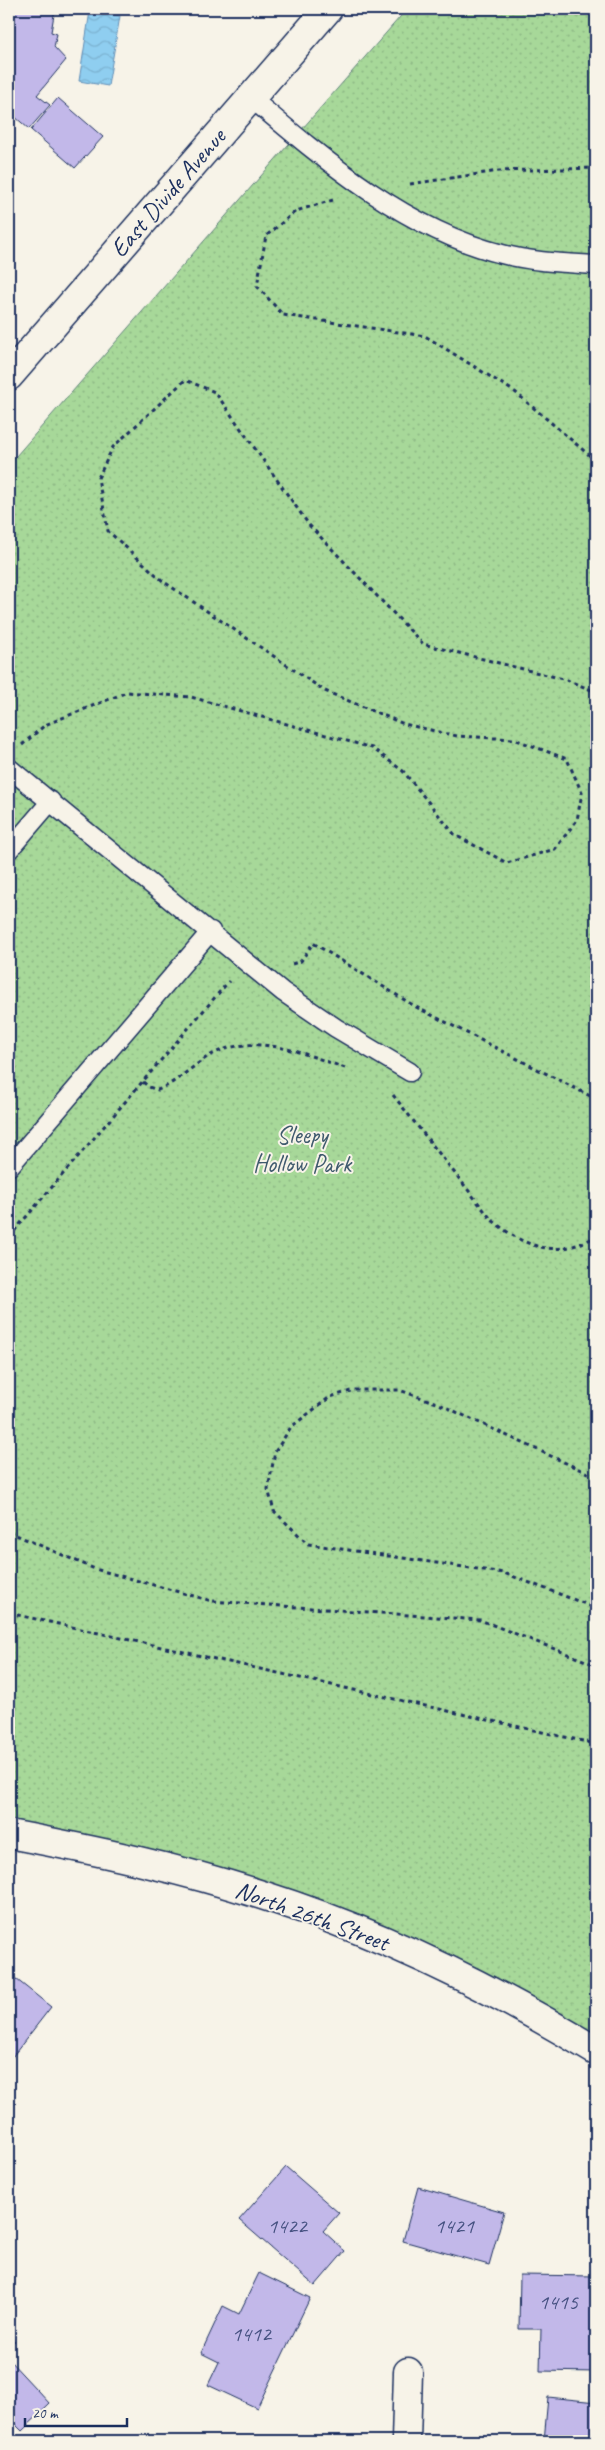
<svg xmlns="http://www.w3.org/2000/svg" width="605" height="2450" font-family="Caveat,sans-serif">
<defs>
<pattern id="park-dots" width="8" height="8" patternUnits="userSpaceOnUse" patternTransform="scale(1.25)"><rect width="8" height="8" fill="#a7d899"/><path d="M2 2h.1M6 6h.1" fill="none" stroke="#8fba86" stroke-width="1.8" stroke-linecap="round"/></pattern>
<pattern id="water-waves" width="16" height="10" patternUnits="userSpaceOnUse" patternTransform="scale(1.25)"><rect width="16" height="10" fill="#8fcef0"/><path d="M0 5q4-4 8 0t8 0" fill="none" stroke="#7bb1d0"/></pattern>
</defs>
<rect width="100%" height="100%" fill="#f7f3e8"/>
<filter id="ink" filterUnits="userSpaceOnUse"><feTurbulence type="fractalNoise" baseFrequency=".02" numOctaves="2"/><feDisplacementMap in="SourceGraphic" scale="10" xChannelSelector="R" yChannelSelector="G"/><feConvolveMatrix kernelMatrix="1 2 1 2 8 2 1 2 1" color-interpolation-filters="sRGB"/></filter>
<g filter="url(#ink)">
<path fill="url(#park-dots)" stroke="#61847c" d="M407,9H596V2051L402,1949L9,1834V464Z"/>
<path fill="url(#water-waves)" stroke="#618eb6" d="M90,11L120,16L108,86L79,81Z"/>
<path fill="#c2b8e9" stroke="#1b2f5e" d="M9,9H55L51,32L57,34L54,47L66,60L37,95L50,105L29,129L14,116L9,121V55L12,52Z
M58,98L103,137L75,168L31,130Z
M11,1975L51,2007L9,2061V1978Z
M286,2167L339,2213L323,2231L345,2251L315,2286L239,2220Z
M418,2187L504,2212L489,2265L403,2241Z
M259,2273L310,2298L257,2408L208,2385L219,2362L201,2353L223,2306L239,2314Z
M520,2275L596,2276V2372L540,2371L541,2329H519Z
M9,2335L15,2341L9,2346Z
M9,2360L50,2404L22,2431L9,2418Z
M548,2397L596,2402L594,2441H544Z"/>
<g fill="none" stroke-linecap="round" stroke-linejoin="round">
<g stroke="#1b2f5e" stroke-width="21">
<path id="lane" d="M251,98C324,160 406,230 502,254C532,262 565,263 596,265
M9,768L283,992L336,1028L410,1072
M9,850L51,801
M9,1167L211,931"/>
</g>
<g stroke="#1b2f5e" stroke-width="31">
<path id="street" d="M9,1834C94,1850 179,1868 262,1895C379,1932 491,1987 596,2051
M406,2441L408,2372"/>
</g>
<g stroke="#1b2f5e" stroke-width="31">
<path id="secondary" d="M9,376L328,9"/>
</g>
<path stroke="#1b2f5e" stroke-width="3" stroke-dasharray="4 4" stroke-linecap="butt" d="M410,184L499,171L596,168
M333,200L296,211L266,236L257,286L283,315L425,336L515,392L596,461
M22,745L45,725L127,692L191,697L372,748L403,771L455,835L507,863L555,849L577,820L582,793L567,759L514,739L457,736L404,724L325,691L164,582L108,531L98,478L113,447L185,380L215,392L309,525L423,644L567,680L596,692
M292,964L301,961L313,943L416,1007L596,1099
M143,1082L149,1087L158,1090C177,1082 191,1067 209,1056C254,1031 302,1053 348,1069
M393,1095L491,1219C523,1247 556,1260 596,1236
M9,1237L229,981
M596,1477L437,1403L399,1390H354L330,1397L291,1427L275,1452L268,1489L274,1511L308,1544L504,1573L596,1608
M9,1532L95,1569L212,1601L480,1620L596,1665
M9,1613L596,1744"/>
<use href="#lane" stroke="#f7f3e8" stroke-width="18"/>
<use href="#street" stroke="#f7f3e8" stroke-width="28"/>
<use href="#secondary" stroke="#f7f3e8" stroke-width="28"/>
</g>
</g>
<g text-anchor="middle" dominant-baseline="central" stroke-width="4" stroke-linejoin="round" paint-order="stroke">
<g font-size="22" fill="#455181">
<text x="287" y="2226">1422</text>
<text x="454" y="2226">1421</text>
<text x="558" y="2302">1415</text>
<text x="251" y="2334">1412</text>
</g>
<g font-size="25" fill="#1b2f5e" stroke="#f7f3e8">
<text transform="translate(168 193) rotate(-49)">East Divide Avenue</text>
<text transform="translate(312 1916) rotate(20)">North 26th Street</text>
</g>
<g font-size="25" fill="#3e596d" stroke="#f7f3e8">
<text x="302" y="1135">Sleepy<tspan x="302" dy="29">Hollow Park</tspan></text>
</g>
</g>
<rect width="605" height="2450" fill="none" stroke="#f7f3e8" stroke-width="30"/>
<rect x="15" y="15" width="575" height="2420" fill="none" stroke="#1b2f5e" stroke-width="2" filter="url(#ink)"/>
<path d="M25 2418v8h102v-8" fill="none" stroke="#1b2f5e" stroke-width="2.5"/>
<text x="32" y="2418" font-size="15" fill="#1b2f5e" stroke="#f7f3e8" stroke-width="4" paint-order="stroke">20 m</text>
</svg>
